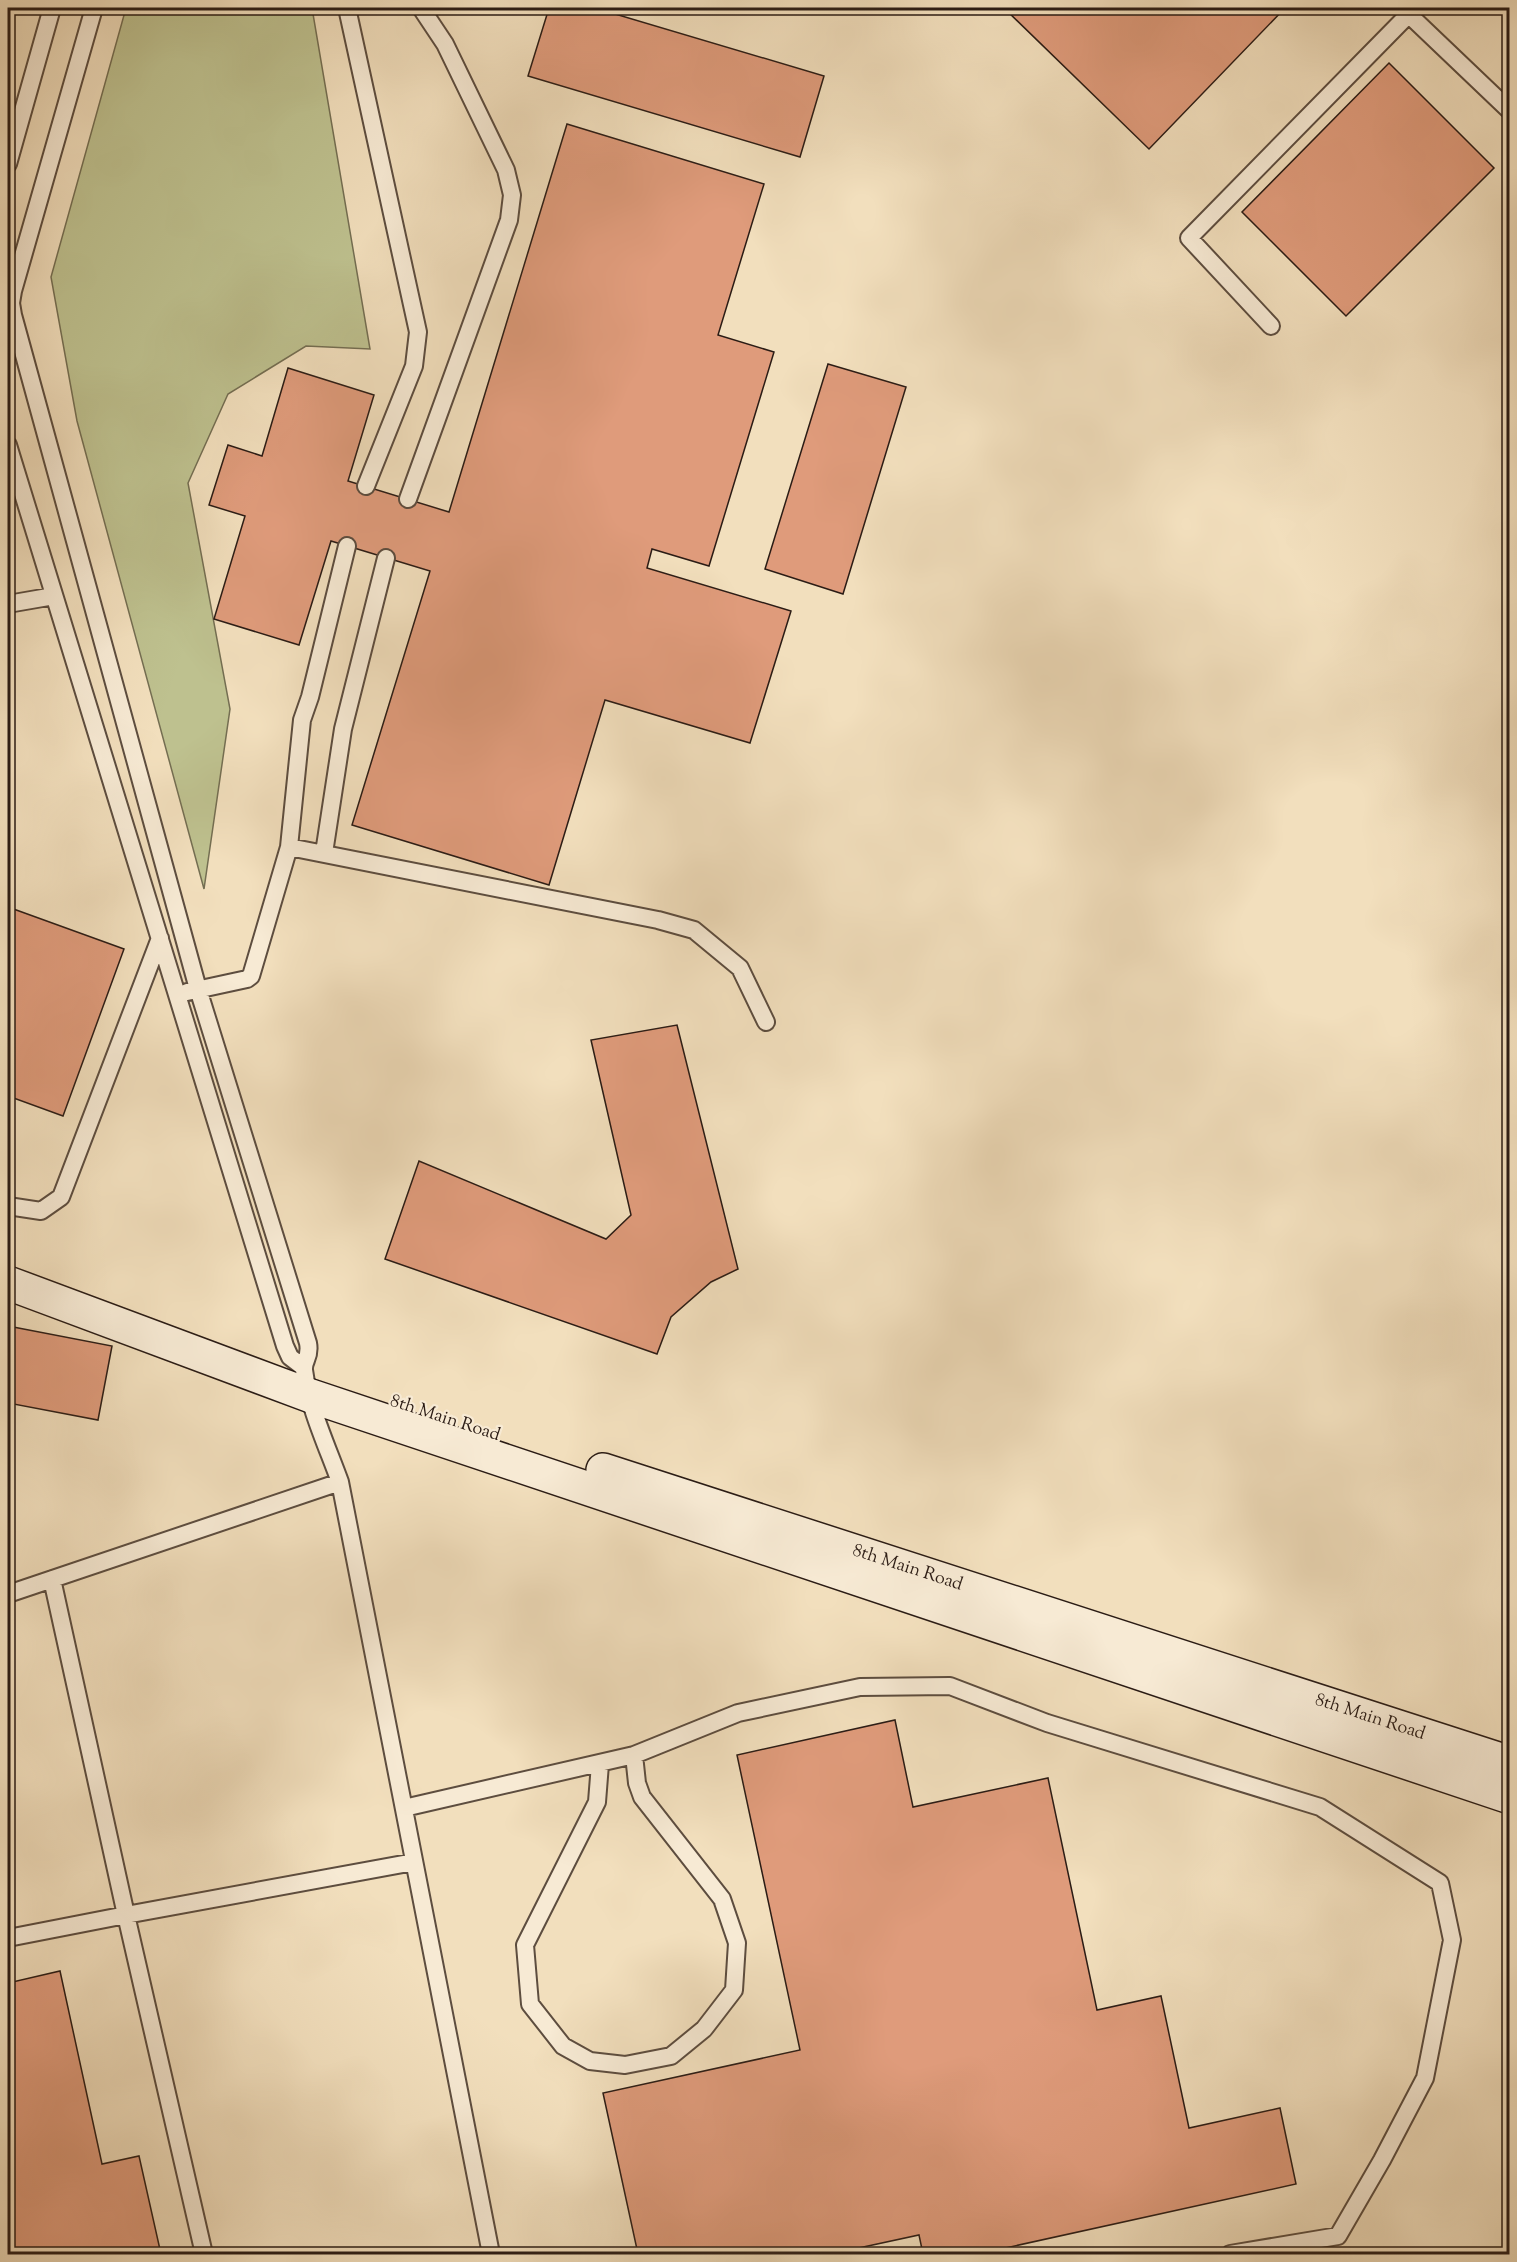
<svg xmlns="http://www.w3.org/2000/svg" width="1517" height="2262" font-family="'Sorts Mill Goudy',serif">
<rect width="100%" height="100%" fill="#f2dfbd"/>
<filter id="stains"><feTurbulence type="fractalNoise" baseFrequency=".00333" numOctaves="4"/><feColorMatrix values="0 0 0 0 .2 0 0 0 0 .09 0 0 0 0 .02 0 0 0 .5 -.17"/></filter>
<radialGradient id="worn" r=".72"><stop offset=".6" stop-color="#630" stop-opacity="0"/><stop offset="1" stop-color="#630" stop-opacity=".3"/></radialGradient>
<path fill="#bec18f" stroke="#746e52" stroke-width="1.5" d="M126,8H312L370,349L306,346L228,394L188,483L230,709L204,889L77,421L51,277Z"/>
<path fill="#df9b7b" stroke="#2b1c15" stroke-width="1.5" d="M549,8H595L824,76L800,157L528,76Z
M1004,8H1285L1149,149Z
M1389,63L1494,168L1346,316L1242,212Z
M567,124L764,184L718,335L774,352L709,566L652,549L647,568L791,611L750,743L605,700L549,885L352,825L430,571L331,541L299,645L214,619L245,516L209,505L228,445L262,456L288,368L374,395L348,481L449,512Z
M828,364L906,387L843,594L765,569Z
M8,907L124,949L63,1116L8,1096Z
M677,1025L738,1269L711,1282L671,1317L657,1354L385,1259L419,1161L606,1239L631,1215L591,1040Z
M8,1326L112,1346L98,1420L8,1403Z
M895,1720L913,1807L1048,1778L1097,2010L1161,1996L1189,2128L1280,2108L1296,2184L978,2254H923L919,2235L831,2254H638L603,2093L800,2050L737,1755Z
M60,1971L102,2164L139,2156L161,2254H8V1983Z"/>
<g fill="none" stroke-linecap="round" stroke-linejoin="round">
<g stroke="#5d4d3f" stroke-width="20">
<path id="lane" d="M94,8L13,291L11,303L13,315L198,989L308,1343C311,1358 303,1360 304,1370C309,1408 327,1446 340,1482L491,2254
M347,8L418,332L414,366L366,486
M1402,8L1510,111
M8,164L52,8
M1271,326L1189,238L1409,14
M8,445L285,1346L290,1357L303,1367
M408,499L509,220L512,195L506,170L445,44L421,8
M8,604L54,596
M289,847L302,720L310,697L347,546
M324,853L343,729L386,558
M187,992L247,979L251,976L289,847L658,920L694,930L740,968L766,1022
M8,1206L41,1211L61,1197L160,938
M8,1594L340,1482
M600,1764L597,1802L525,1945L530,2004L563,2046L590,2061L625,2065L671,2056L704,2029L734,1990L737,1943L722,1899L642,1797L637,1783L634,1755
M404,1808L634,1755L738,1713L860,1687L950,1686L1047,1723L1320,1807L1440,1883L1452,1940L1425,2078L1382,2160L1338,2236L1230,2254
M8,1938L126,1915L52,1579
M204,2254L126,1915L414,1862"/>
</g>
<g stroke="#2b1c15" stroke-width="36">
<g id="secondary">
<path d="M8,1283L311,1396L1510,1797"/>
<path id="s1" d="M603,1470L1510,1763"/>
</g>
</g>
<use href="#lane" stroke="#f7ead4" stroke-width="16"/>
<use href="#secondary" stroke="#f7ead4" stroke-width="33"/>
</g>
<g text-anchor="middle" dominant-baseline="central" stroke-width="4.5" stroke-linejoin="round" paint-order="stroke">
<g font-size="18" fill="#2b1c15" stroke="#f7ead4">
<text transform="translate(445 1419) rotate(18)">8th Main Road</text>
<text stroke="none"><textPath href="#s1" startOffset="320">8th Main Road</textPath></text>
<text stroke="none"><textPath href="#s1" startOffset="806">8th Main Road</textPath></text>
</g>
</g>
<rect width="1517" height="2262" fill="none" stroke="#f2dfbd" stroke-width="30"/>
<rect x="9" y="9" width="1499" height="2244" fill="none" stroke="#2b1c15" stroke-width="3"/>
<rect x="15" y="15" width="1487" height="2232" fill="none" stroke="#2b1c15" stroke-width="1.5"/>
<rect width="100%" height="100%" filter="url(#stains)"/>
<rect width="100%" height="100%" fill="url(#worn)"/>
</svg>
